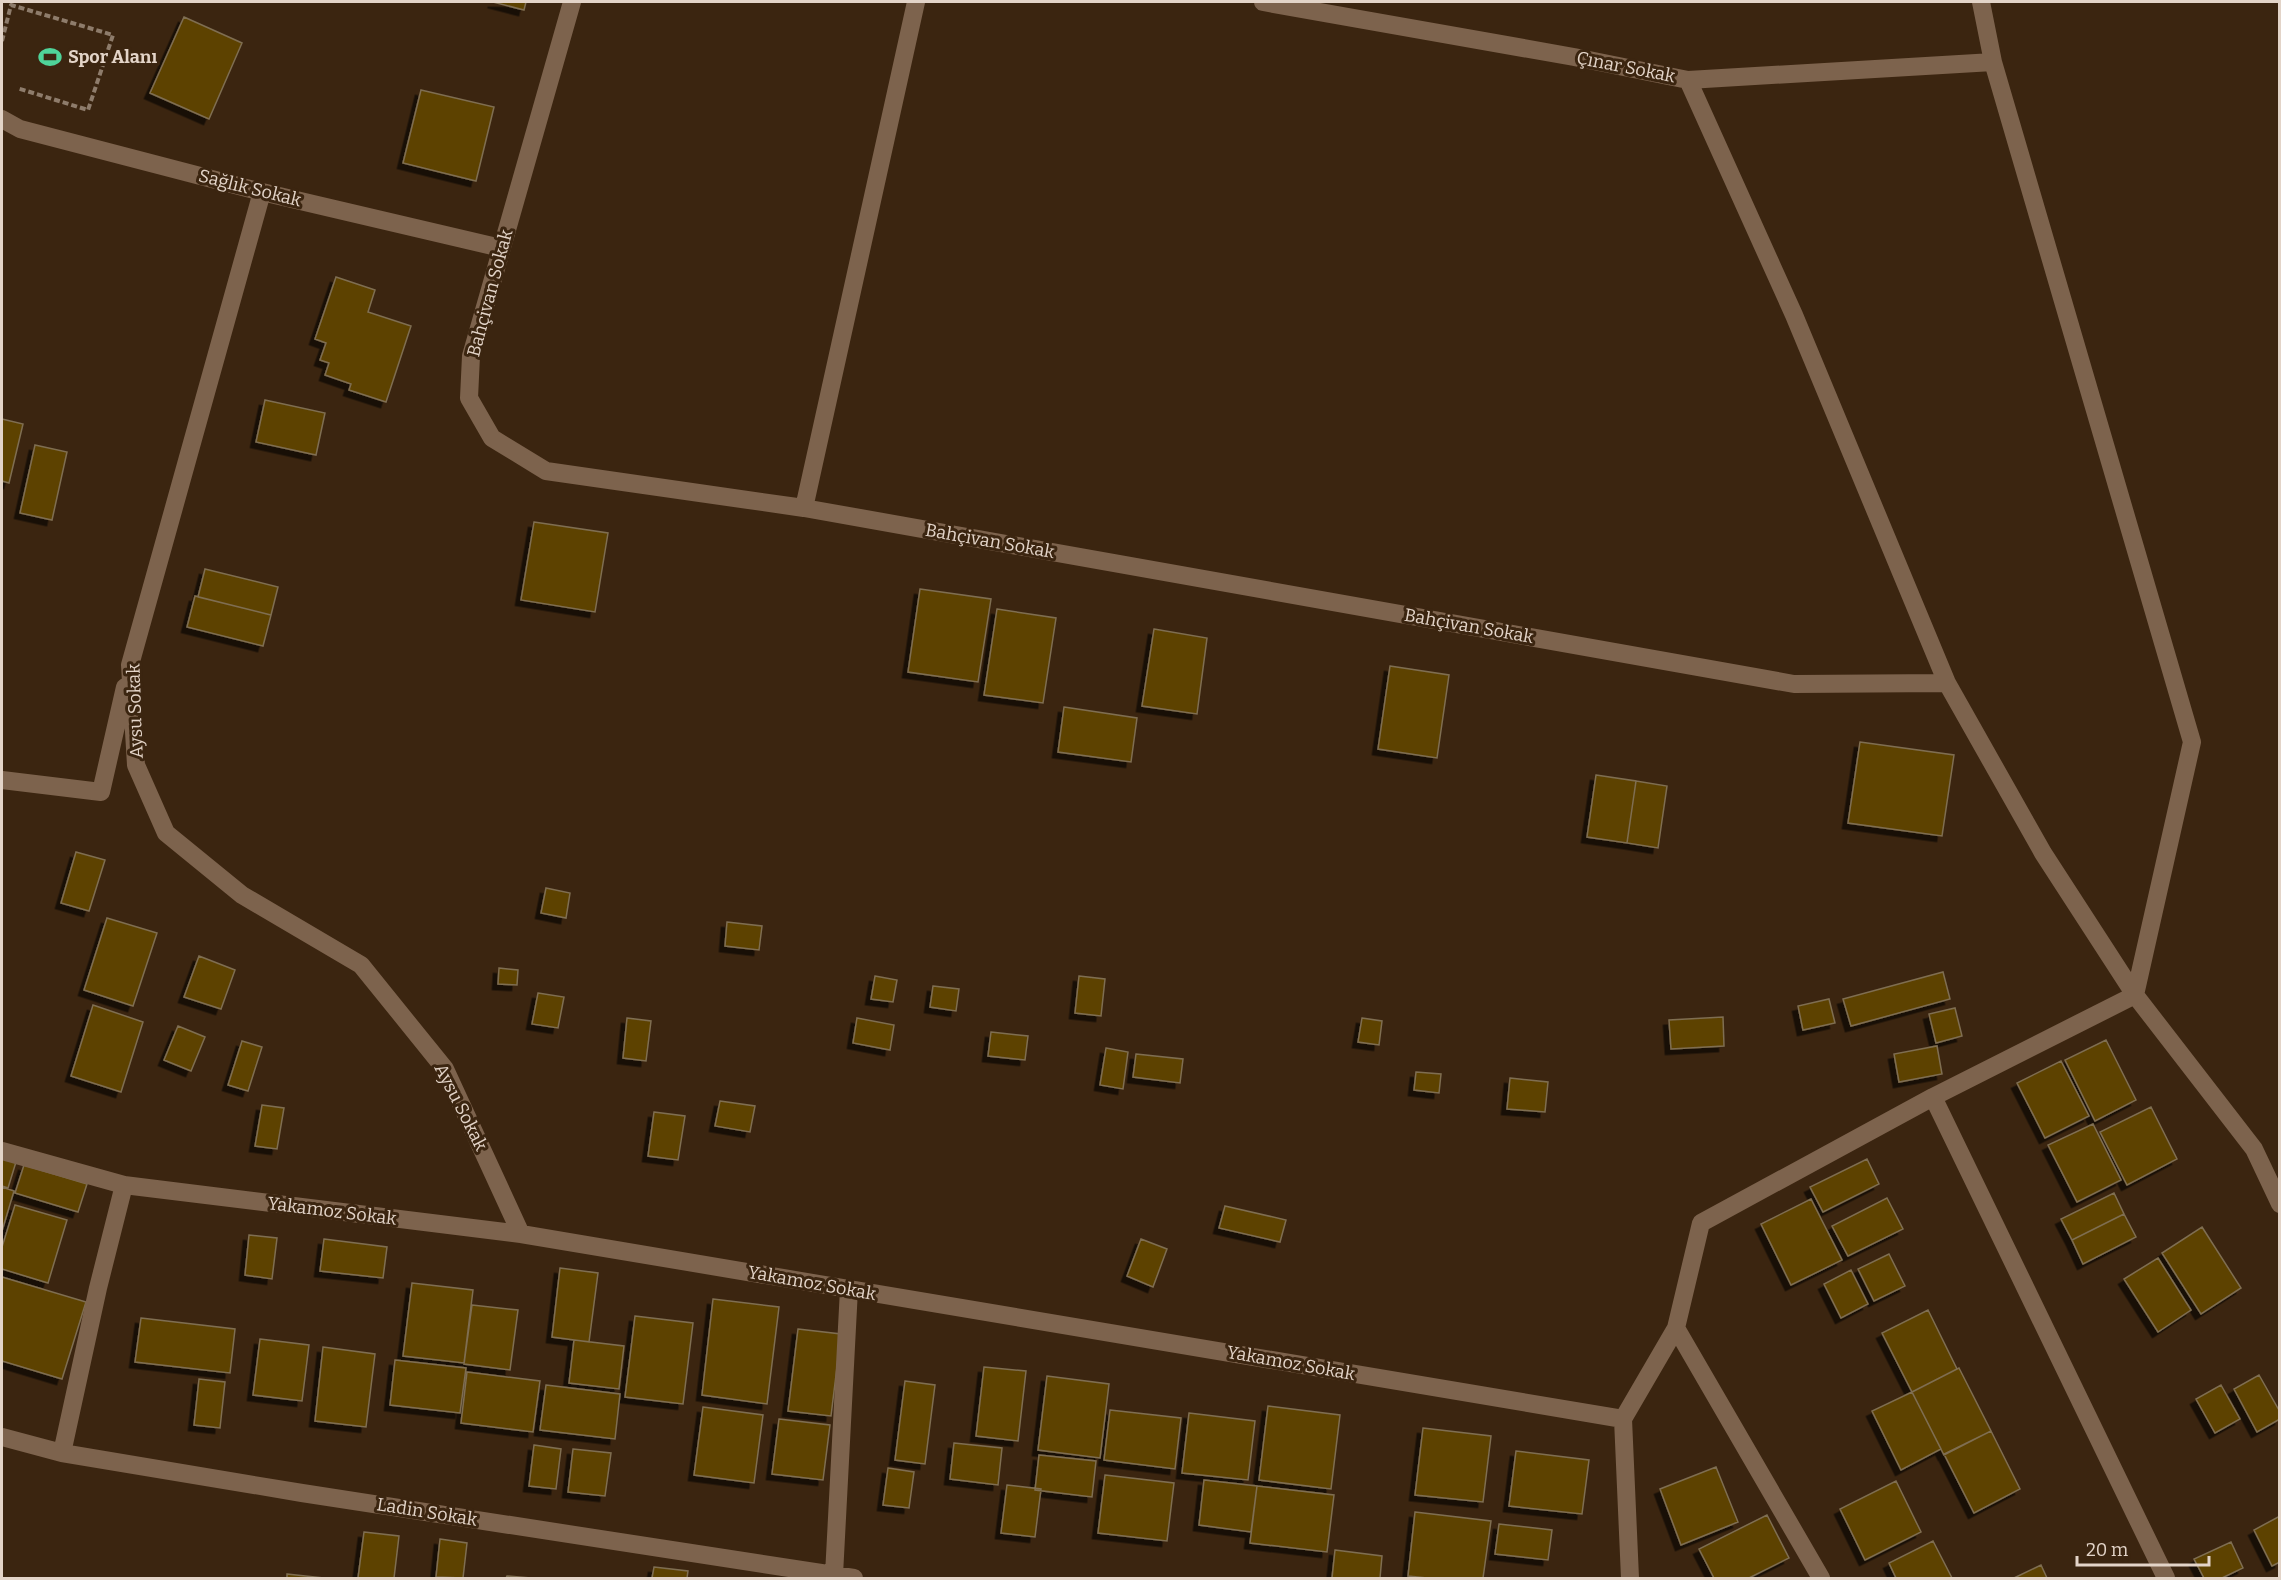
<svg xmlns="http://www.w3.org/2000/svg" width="2281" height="1580" font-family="Bitter,serif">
<defs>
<filter id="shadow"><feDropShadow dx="-5.5" dy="5.5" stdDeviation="0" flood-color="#0009"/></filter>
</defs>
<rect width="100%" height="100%" fill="#3b2510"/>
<path fill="#5d4202" stroke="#7f6e51" stroke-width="1.5" filter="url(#shadow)" d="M493,2H526L524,10Z
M184,17L242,43L209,119L150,93Z
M421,90L494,107L476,181L403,163Z
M336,277L375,290L368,312L411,326L386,402L349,390L351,384L325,375L329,363L320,360L326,343L315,339Z
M265,400L325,413L316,455L256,442Z
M2,419L23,424L9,483L2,481Z
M35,445L67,452L52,520L20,513Z
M534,522L608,533L595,612L521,600Z
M205,569L278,587L271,615L198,597Z
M920,589L991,599L978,682L908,672Z
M195,596L271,615L263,646L187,627Z
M997,609L1056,618L1043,703L984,695Z
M1154,629L1207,638L1197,714L1142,706Z
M1390,666L1449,675L1437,758L1378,749Z
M1064,707L1137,718L1131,762L1058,752Z
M1860,742L1954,755L1942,836L1848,823Z
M1596,775L1636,781L1627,843L1587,837Z
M1636,781L1667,786L1658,848L1627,843Z
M76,852L105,860L89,911L61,903Z
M546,888L570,893L566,918L541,913Z
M107,918L157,933L133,1006L84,990Z
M727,922L762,926L759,950L725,946Z
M199,956L235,970L221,1009L184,997Z
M499,968L518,970L517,985L498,984Z
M1943,972L1950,999L1851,1026L1843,999Z
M875,976L897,980L893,1002L871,999Z
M1079,976L1105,979L1101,1016L1075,1013Z
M933,986L959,989L956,1011L930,1007Z
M538,993L564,997L558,1028L532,1024Z
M1829,999L1835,1023L1803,1030L1798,1006Z
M93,1005L143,1022L121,1092L71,1076Z
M1955,1008L1962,1036L1936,1043L1929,1014Z
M1723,1017L1724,1046L1671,1049L1669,1020Z
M627,1018L651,1021L646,1061L623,1058Z
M857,1018L894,1025L890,1050L853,1043Z
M1362,1018L1382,1021L1379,1045L1358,1042Z
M178,1026L205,1037L191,1071L164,1060Z
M991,1032L1028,1036L1025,1060L988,1056Z
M2106,1040L2136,1100L2095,1121L2065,1060Z
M242,1041L262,1047L248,1091L228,1085Z
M1937,1046L1942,1074L1899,1082L1894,1054Z
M1106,1048L1128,1052L1123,1089L1100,1085Z
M1136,1054L1183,1059L1180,1083L1133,1077Z
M2061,1061L2089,1116L2045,1138L2017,1083Z
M1416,1072L1441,1074L1439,1093L1414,1090Z
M1510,1078L1548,1082L1545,1112L1507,1109Z
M720,1101L755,1106L750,1132L715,1126Z
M262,1105L284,1108L277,1149L255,1146Z
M2151,1107L2177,1159L2127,1185L2100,1132Z
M654,1112L685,1116L678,1160L648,1156Z
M2093,1124L2121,1180L2077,1202L2048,1145Z
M2,1158L16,1162L8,1188L2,1186Z
M1867,1159L1879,1184L1823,1212L1810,1187Z
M24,1165L87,1184L78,1212L15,1193Z
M2,1187L14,1191L2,1231Z
M2114,1193L2124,1214L2072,1240L2061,1219Z
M1887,1198L1903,1229L1848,1256L1832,1226Z
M1811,1199L1842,1260L1791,1285L1761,1224Z
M15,1205L67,1220L48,1283L2,1269V1247Z
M1225,1206L1286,1220L1280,1242L1219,1228Z
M2124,1214L2136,1237L2083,1264L2072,1240Z
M2202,1227L2241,1288L2201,1314L2162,1253Z
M249,1235L277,1238L272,1279L245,1275Z
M324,1239L387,1247L383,1278L320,1271Z
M1141,1239L1167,1249L1153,1287L1127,1276Z
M1889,1254L1905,1286L1874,1301L1858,1269Z
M2158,1258L2191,1310L2158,1332L2124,1279Z
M560,1268L598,1273L589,1342L552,1337Z
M1851,1270L1868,1304L1841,1318L1824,1284Z
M2,1277L86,1302L62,1379L2,1361Z
M412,1283L473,1290L464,1363L403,1356Z
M713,1299L779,1307L767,1404L702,1395Z
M472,1305L518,1310L510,1370L464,1364Z
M1928,1310L1957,1369L1912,1392L1882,1333Z
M635,1316L693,1323L683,1404L625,1397Z
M141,1318L235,1329L230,1373L135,1362Z
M798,1329L841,1334L831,1416L788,1411Z
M260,1339L309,1345L302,1401L253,1395Z
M574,1340L624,1346L619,1389L569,1383Z
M323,1347L375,1354L366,1427L315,1421Z
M395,1360L466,1368L460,1413L390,1405Z
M984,1367L1026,1371L1018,1441L976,1436Z
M1959,1368L1991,1431L1944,1455L1912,1392Z
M467,1372L540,1381L533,1432L461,1423Z
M2259,1375L2280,1412V1419L2257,1432L2234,1389Z
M1047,1376L1109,1384L1100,1458L1038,1450Z
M199,1379L225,1382L220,1428L194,1425Z
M905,1381L935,1385L925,1464L895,1460Z
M546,1385L620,1394L615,1439L540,1430Z
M2221,1385L2240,1419L2215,1433L2196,1399Z
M1912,1392L1941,1449L1901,1470L1872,1411Z
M1268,1406L1340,1415L1331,1489L1259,1480Z
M703,1407L763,1415L754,1483L694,1475Z
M1110,1410L1181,1418L1175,1469L1104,1460Z
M1189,1413L1255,1421L1248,1480L1182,1473Z
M779,1419L830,1425L823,1480L772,1474Z
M1423,1428L1491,1436L1483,1502L1415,1495Z
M1991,1431L2020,1489L1974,1513L1944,1454Z
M954,1443L1002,1448L998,1485L950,1479Z
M534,1445L561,1449L556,1489L529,1486Z
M573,1449L611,1453L605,1496L568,1492Z
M1516,1451L1589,1460L1582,1514L1509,1506Z
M1039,1455L1096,1461L1092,1497L1035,1490Z
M1716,1467L1738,1522L1681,1545L1660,1489Z
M888,1468L914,1472L909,1508L883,1505Z
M1105,1475L1174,1483L1167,1541L1098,1533Z
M1204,1480L1257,1486L1251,1532L1199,1525Z
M1896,1481L1921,1532L1865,1560L1840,1509Z
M1007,1485L1041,1489L1035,1537L1001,1533Z
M1257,1486L1334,1495L1327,1552L1250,1543Z
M1415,1512L1491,1521L1483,1578H1427L1408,1576Z
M1767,1515L1789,1558L1749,1578H1714L1699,1549Z
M2280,1516V1562L2272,1566L2254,1530Z
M1499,1524L1552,1530L1548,1560L1495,1554Z
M364,1532L399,1536L394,1578H358Z
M440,1539L467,1543L463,1578L436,1577Z
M1933,1541L1952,1578H1896L1889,1563Z
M2231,1542L2243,1568L2222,1578H2204L2194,1559Z
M1335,1550L1382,1556L1380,1578H1332Z
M2041,1565L2047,1578H2014Z
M654,1567L688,1571L687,1578H652Z
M287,1574L324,1578H287Z
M507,1576L531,1578H506Z"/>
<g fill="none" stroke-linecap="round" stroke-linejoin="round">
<path stroke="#8e7c6b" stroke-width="4" stroke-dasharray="6 3" stroke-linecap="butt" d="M2,41L11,5L113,35L88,110L17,88"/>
<path stroke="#7d634d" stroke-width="18" d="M572,2L471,356L469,398L492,438L546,471L804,508L1794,684L1947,683
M1263,2L1574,57L1688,80L1993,62
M1981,2L1993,62L2192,742L2135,995L2254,1149L2280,1204
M2,119L20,129L262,192L501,248
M262,192L130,665L136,765L166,833L242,895L361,965L445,1069L521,1234
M804,508L916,2
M2,780L101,792L125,687
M1933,1097L2166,1578
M2,1151L124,1185L521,1234L1623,1419
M1676,1328L1821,1578
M2,1437L62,1453L302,1493L854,1578
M62,1453L98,1288L124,1185
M834,1575L849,1289
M1630,1578L1623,1419L1676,1328L1701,1223L1933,1097L2135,995L2043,853L1947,683L1794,315L1688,80"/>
</g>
<defs>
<g id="stadium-bare" transform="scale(1.8)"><path d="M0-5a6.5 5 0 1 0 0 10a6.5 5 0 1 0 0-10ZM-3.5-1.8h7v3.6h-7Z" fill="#4fd399" stroke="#3b2510" stroke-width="2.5" paint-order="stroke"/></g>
</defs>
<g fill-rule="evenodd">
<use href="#stadium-bare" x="50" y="57"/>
</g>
<g text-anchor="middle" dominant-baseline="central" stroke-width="6" stroke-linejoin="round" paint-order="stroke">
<g font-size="18" font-weight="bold" fill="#e3d4c8" stroke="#3b2510" text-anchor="start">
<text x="68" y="57">Spor Alanı</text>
</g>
<g font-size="18" fill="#e3d4c8" stroke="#3b2510">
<text transform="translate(1626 67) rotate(11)">Çınar Sokak</text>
<text transform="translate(250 188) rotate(14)">Sağlık Sokak</text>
<text transform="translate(490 293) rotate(-75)">Bahçivan Sokak</text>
<text transform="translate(990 541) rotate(10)">Bahçivan Sokak</text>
<text transform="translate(1469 626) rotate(10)">Bahçivan Sokak</text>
<text transform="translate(135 711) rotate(-92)">Aysu Sokak</text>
<text transform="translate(461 1107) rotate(63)">Aysu Sokak</text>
<text transform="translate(332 1211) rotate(7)">Yakamoz Sokak</text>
<text transform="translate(812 1283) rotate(10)">Yakamoz Sokak</text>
<text transform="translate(1291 1363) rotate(10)">Yakamoz Sokak</text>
<text transform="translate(427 1512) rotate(9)">Ladin Sokak</text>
</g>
</g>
<rect width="2281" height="1580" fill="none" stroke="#e3d4c8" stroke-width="6"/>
<path d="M2077 1556v9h132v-9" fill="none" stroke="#e3d4c8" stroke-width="3"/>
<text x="2086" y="1556" font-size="18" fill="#e3d4c8" stroke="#3b2510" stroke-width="4.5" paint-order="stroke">20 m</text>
</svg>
